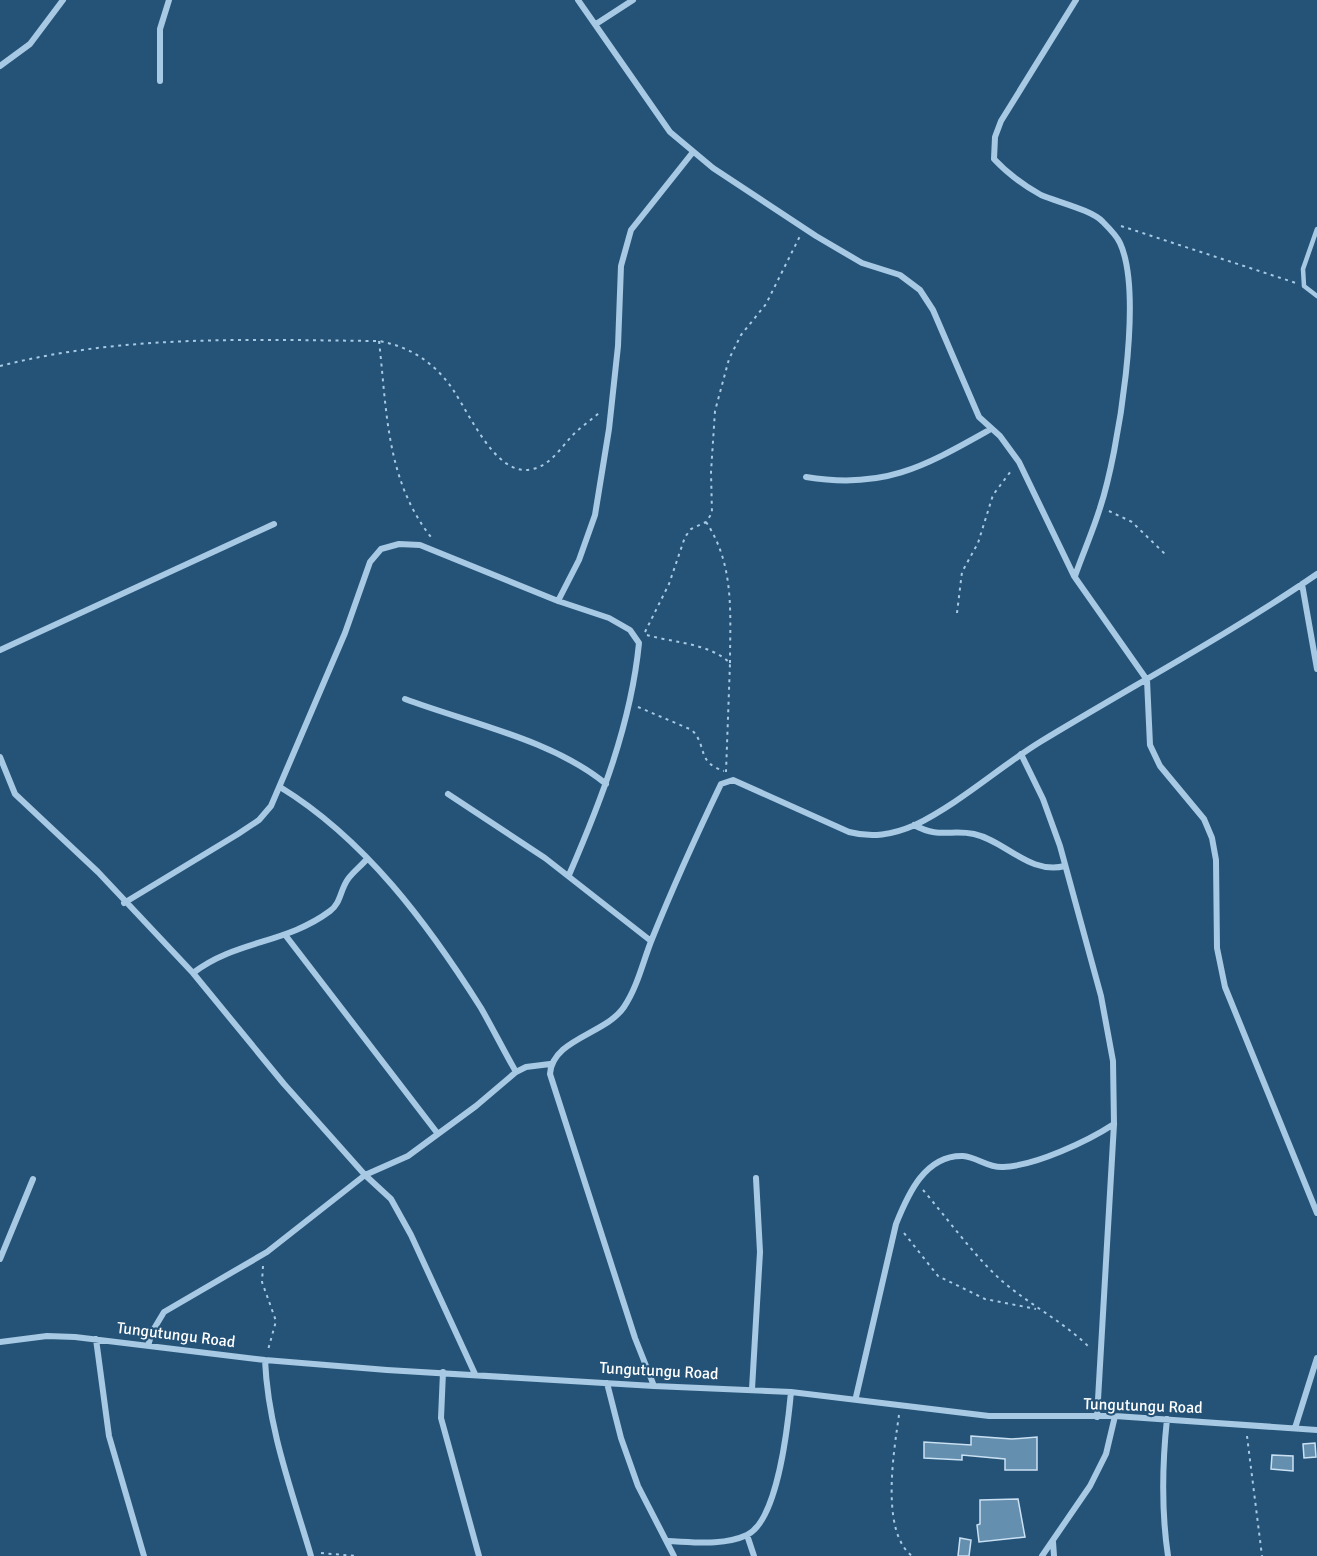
<svg xmlns="http://www.w3.org/2000/svg" width="1317" height="1556" font-family="Signika,sans-serif">
<rect width="100%" height="100%" fill="#255378"/>
<path fill="#658fae" stroke="#cae1f3" stroke-width="1.5" d="M971,1436L1012,1439L1037,1437V1470H1005V1459L962,1455V1460L924,1458V1442L971,1445Z
M1315,1443L1316,1457L1304,1458L1303,1444Z
M1272,1455L1293,1456V1471L1271,1469Z
M1018,1499L1025,1537L979,1542L977,1525L980,1524V1500Z
M960,1538L971,1540L969,1556H958Z"/>
<g fill="none" stroke-linecap="round" stroke-linejoin="round">
<path stroke="#a7c9e3" stroke-width="2" stroke-dasharray="3 4.5" stroke-linecap="butt" d="M1121,226L1296,283
M379,341C387,411 386,480 431,537
M0,366C124,334 252,340 379,341C406,346 427,358 445,379C466,402 493,480 533,469C550,465 560,449 571,437C579,428 590,421 599,413
M1109,511L1132,522L1167,556
M706,522C735,565 730,614 730,663
M957,613L962,572L978,543L993,495L1011,471
M645,632L669,584L685,537L691,529L706,522L712,513L711,472L715,411L729,359L741,335L766,304L800,236
M647,635C674,643 709,643 730,663L726,772
M638,707L692,730C708,747 696,762 724,771
M923,1190C947,1218 975,1257 1002,1281C1030,1305 1064,1322 1090,1348
M904,1233L938,1276L985,1299L1036,1309
M263,1266L262,1282L276,1321L268,1350
M899,1415C894,1451 880,1531 912,1556
M1247,1436L1262,1556
M321,1553L356,1556"/>
<path stroke="#a7c9e3" stroke-width="4.5" d="M1317,229L1303,269L1304,286L1317,296"/>
<path stroke="#a7c9e3" stroke-width="6" d="M578,0L670,132L713,168L816,236L862,263L900,275L920,290L933,310L979,417L1000,436L1019,462L1074,576L1147,680L1150,745L1160,766L1204,819L1212,838L1216,860L1217,948L1225,987L1317,1213
M596,24L633,0
M0,66L30,44L63,0
M160,81V29L169,0
M806,477C885,490 925,466 991,429
M1075,576C1083,553 1093,531 1100,508C1118,454 1144,295 1120,243C1117,236 1109,228 1103,222C1092,210 1057,202 1041,195C1023,185 1008,174 994,159L995,137L1001,121L1076,0
M1302,584L1317,669
M558,601L579,560L595,515L609,429L618,346L621,266L631,230L693,152
M0,650L274,524
M405,699C469,723 553,740 606,784
M1021,754L1043,799L1060,846L1101,996L1113,1061L1114,1124L1097,1417
M0,757L15,794L98,872L193,973L284,1084L365,1175L391,1199L411,1235L475,1374
M280,787C365,839 428,924 481,1008C493,1029 504,1051 516,1072
M448,794L545,858L651,941
M914,825C940,839 950,829 974,834C1006,841 1029,875 1065,866
M124,903L238,834L259,820L271,806L345,633L370,562L381,549L399,544L420,545L558,601L609,618L630,630L639,643C631,724 601,801 569,875
M286,936L438,1134
M193,973C236,940 286,944 330,911C341,903 340,890 348,879C353,872 361,866 367,859
M0,1259L33,1179
M96,1339L109,1436L144,1556
M0,1342L47,1336L75,1337L265,1360L387,1370L654,1386L791,1392L989,1416H1115L1317,1430
M148,1346L152,1332L164,1312L267,1252L365,1175L408,1156L476,1106L516,1072L526,1067L550,1064
M265,1360C268,1429 292,1491 311,1556
M443,1372L441,1418L479,1556
M607,1383L621,1438L638,1486L674,1556
M654,1386L635,1338L550,1074C552,1039 606,1034 624,1007C638,986 643,961 652,939C673,887 697,834 721,784L733,780L849,832C872,838 892,835 915,825C960,803 998,768 1040,742C1132,686 1228,635 1317,574
M752,1389L760,1252L756,1178
M856,1397L896,1224C908,1194 925,1155 963,1156C977,1157 988,1168 1003,1167C1035,1166 1088,1141 1114,1124
M1167,1419C1162,1466 1161,1509 1168,1556
M1295,1428L1317,1358
M747,1535L754,1556
M668,1541C694,1542 723,1546 747,1535C778,1520 788,1424 791,1392
M1053,1542L1054,1556
M1042,1556L1090,1486L1106,1454L1115,1416"/>
</g>
<g text-anchor="middle" dominant-baseline="central" stroke-width="4.5" stroke-linejoin="round" paint-order="stroke">
<g font-size="16" fill="#fff" stroke="#255378">
<text transform="translate(176 1335) rotate(7)">Tungutungu Road</text>
<text transform="translate(659 1371) rotate(3)">Tungutungu Road</text>
<text transform="translate(1143 1406) rotate(2)">Tungutungu Road</text>
</g>
</g>
</svg>
